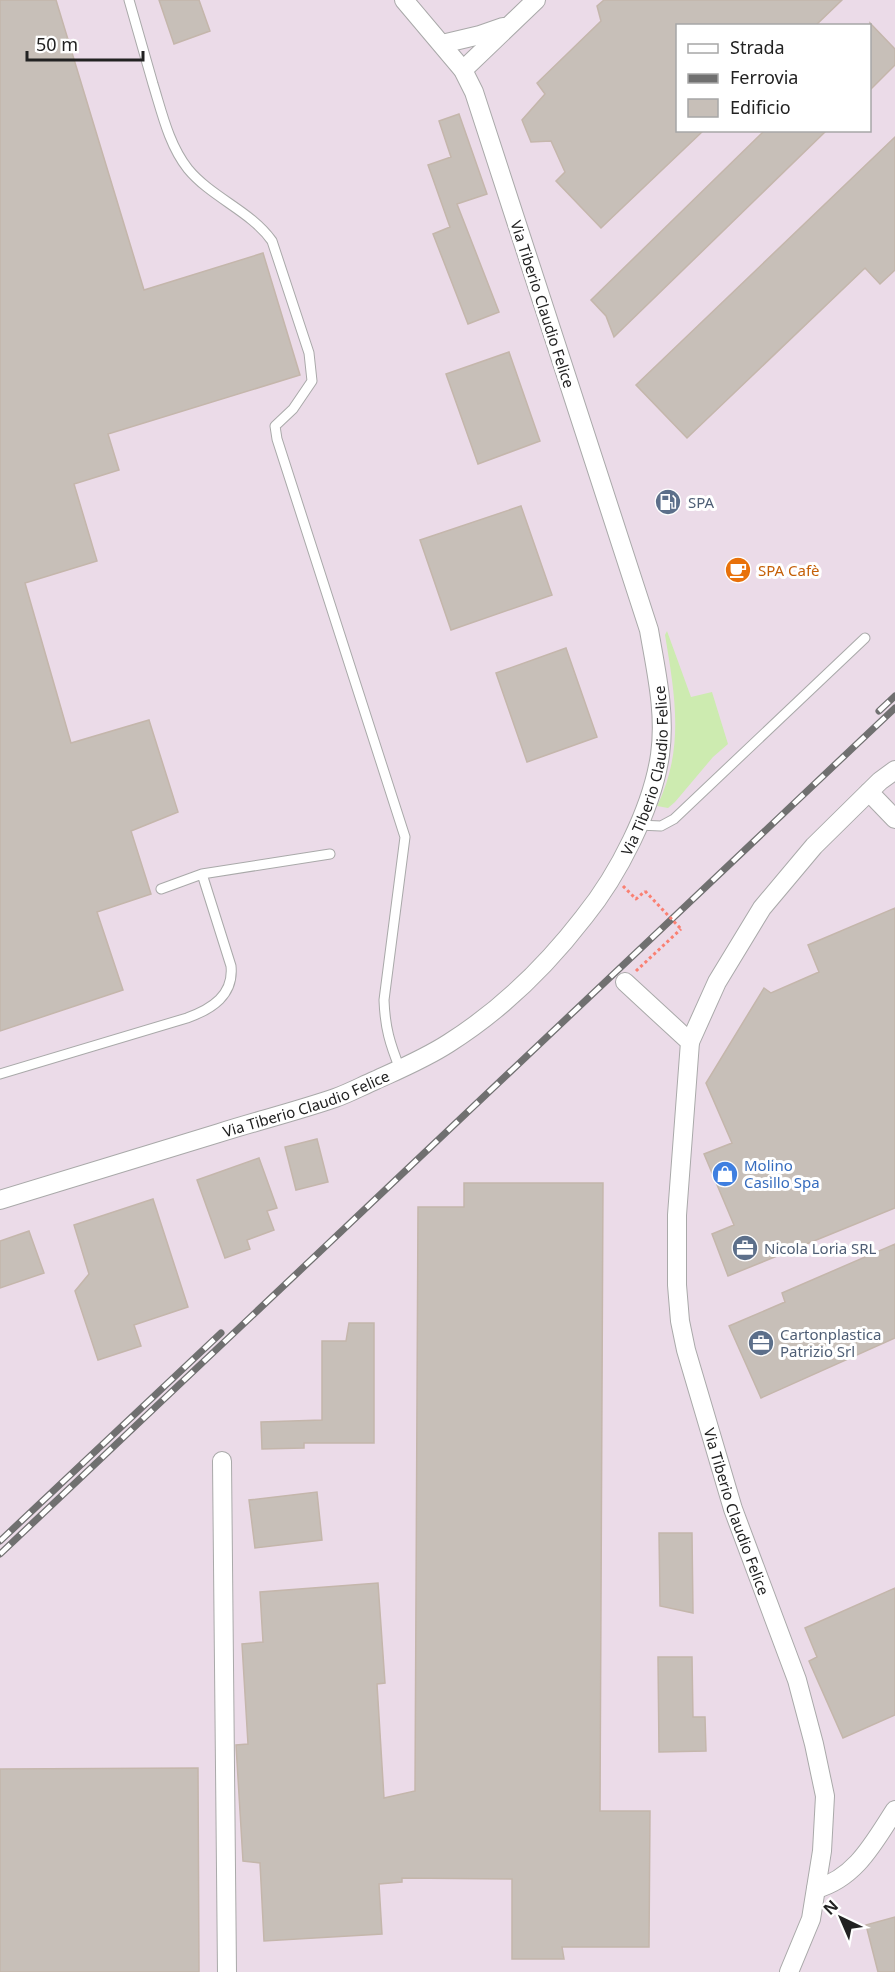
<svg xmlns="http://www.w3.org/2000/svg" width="895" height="1972" font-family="'Noto Sans',sans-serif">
<rect width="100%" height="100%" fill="#f2efe9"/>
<path fill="#ebdbe8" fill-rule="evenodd" d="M0,0H895V1972H0ZM678,26H870V130H678Z"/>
<path fill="#cdebb0" d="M667,631L691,697L712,692L728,744L713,757L675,802L668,808L657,806C685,749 675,695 665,635Z"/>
<path fill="#c7bfb8" stroke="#c4b6ab" stroke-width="1.5" d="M0,0H56L144,290L263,253L300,375L108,434L119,470L74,484L97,561L25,583L71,743L149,720L178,812L131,831L151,894L97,912L123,990L0,1031Z
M159,0H199L210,31L174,44Z
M604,0H842L815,26H678V130H704L601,228L556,181L565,172L551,141L531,142L522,120L545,94L537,83L601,21L597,6Z
M870,23L895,49V65L870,90Z
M459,114L487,194L457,204L499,312L468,324L433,234L450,227L428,165L451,157L439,121Z
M765,130H827L614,337L606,316L591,300Z
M895,137V270L880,284L865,268L687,438L636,385Z
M509,352L540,441L478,464L446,374Z
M521,506L552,595L451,630L420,540Z
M566,648L597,737L527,762L496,673Z
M895,908V1208L728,1276L712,1234L734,1225L704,1154L732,1143L706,1083L764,988L771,993L819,972L808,945Z
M317,1139L328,1182L296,1190L285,1147Z
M259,1158L277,1208L267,1211L274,1230L247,1240L250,1249L225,1258L197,1180Z
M464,1183H603L600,1811H650L649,1947H562L564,1959H512V1879L402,1878V1882L379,1884L382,1934L264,1941L260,1863L243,1861L236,1745L248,1744L242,1644L263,1642L260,1592L378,1583L385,1683L377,1684L384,1798L415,1791L418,1207H464Z
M153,1199L188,1307L134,1325L141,1346L98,1360L75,1291L89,1274L74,1225Z
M29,1231L44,1273L0,1288V1241Z
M895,1244V1338L761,1398L729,1326L785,1302L782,1293Z
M349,1323H374V1443H304V1448L262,1449L261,1422L322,1420V1341H346Z
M317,1492L322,1540L255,1548L249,1500Z
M659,1533H692L693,1613L660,1606Z
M895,1588V1715L843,1738L809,1661L817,1657L805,1628Z
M658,1657H692L693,1717H705L706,1751L659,1752Z
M198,1768L199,1972H0V1769Z
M895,1917V1972H878L866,1925Z"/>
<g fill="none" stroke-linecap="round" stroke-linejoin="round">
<g stroke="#a9a9a9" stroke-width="11">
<path id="lane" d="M129,0C137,28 145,56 153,84C162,113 169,145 188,169C212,198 251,211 272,241L309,353L312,381L293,409L275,426L277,439L405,837L384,1000C385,1028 390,1044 400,1069
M638,825L661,826L674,819L865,638
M161,889L202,874L330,854
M0,1074L187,1018C212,1009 234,995 231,966L202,874"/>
</g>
<g stroke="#a9a9a9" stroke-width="20">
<g id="street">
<path d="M442,44L480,35L503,27"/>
<path d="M463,70L536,0"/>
<path d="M869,792L895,819"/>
<path id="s1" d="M625,982L690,1042L677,1215V1285L680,1321L686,1350L733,1509L797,1680L814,1744L825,1796L822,1851L811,1919L789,1972"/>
<path d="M690,1042L717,982L762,908L814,846L880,781L895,770"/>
<path id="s2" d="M0,1200C73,1178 146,1155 219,1133C257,1121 297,1111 335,1098C349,1093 362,1086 376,1080C400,1069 426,1058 449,1043C501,1010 547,965 584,917C618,875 652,809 660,755C666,713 656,671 649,630L474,92L463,70L404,0"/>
<path d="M222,1461L227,1972"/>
<path d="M816,1889C856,1878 874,1842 895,1810"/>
</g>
</g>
<path stroke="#fa8072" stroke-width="3" stroke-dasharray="3 3" stroke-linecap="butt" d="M623,886L636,899L645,891
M636,971L681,929"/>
<use href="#lane" stroke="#fff" stroke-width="9"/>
<use href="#street" stroke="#fff" stroke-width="18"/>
<g stroke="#707070" stroke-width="7">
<path id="rail" d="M879,711L895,696
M0,1541L221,1333
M0,1554L895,708"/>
</g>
<use href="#rail" stroke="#fff" stroke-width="4.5" stroke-dasharray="14" stroke-linecap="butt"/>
<path stroke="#fa8072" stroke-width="3" stroke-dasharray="3 3" stroke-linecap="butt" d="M645,891L681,929"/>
</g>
<defs>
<g id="fuel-disc" transform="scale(1.35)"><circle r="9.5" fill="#5c6f8a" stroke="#fff"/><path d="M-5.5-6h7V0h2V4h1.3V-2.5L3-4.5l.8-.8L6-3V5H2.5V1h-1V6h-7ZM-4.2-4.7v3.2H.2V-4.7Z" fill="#fff"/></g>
<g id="cafe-disc" transform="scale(1.35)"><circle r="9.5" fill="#e8710a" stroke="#fff"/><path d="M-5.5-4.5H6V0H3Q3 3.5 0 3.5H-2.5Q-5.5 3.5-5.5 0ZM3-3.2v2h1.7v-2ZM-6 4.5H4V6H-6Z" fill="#fff"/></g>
<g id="shop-disc" transform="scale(1.35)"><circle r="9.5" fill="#3f7fe0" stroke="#fff"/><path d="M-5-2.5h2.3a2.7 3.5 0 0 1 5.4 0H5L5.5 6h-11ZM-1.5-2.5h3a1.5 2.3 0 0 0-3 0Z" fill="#fff"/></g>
<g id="office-disc" transform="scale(1.35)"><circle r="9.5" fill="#5c6f8a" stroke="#fff"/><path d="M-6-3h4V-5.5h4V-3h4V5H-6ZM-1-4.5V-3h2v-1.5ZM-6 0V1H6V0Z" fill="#fff"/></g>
</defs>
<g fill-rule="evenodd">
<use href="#fuel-disc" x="668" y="502"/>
<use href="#cafe-disc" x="738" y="570"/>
<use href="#shop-disc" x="725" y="1174"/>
<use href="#office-disc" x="745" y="1248"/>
<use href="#office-disc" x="761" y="1343"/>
</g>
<g text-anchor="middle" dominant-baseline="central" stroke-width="6" stroke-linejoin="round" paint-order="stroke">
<g font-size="15" fill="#222" stroke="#fff">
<text transform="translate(543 304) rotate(72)">Via Tiberio Claudio Felice</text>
<text stroke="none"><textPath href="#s2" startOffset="825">Via Tiberio Claudio Felice</textPath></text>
<text stroke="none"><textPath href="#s2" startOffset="321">Via Tiberio Claudio Felice</textPath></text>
<text stroke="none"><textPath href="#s1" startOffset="567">Via Tiberio Claudio Felice</textPath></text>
</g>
<g font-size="15" fill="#4e5e75" stroke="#fff" text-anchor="start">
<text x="688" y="502">SPA</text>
<text x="764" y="1248">Nicola Loria SRL</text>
<text x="780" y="1334">Cartonplastica<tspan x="780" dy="17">Patrizio Srl</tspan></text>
</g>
<g font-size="15" fill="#c56008" stroke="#fff" text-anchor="start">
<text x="758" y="570">SPA Cafè</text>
</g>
<g font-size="15" fill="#366cbe" stroke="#fff" text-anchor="start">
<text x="744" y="1165">Molino<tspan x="744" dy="17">Casillo Spa</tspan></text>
</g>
</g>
<rect x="676" y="24" width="195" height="108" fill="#ffffff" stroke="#a7a7a7" stroke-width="1.5"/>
<rect x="688" y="44" width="30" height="9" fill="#ffffff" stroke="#a7a7a7" stroke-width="1.5"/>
<text x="730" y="54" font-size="18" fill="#222222">Strada</text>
<rect x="688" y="74" width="30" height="9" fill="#707070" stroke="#a7a7a7" stroke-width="1.5"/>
<text x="730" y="84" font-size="18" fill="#222222">Ferrovia</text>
<rect x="688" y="99" width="30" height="18" fill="#c7bfb8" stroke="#a7a7a7" stroke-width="1.5"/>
<text x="730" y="114" font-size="18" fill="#222222">Edificio</text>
<g transform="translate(841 1918) rotate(316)" stroke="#ffffff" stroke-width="4.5" paint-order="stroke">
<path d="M0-4.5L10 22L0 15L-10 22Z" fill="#222222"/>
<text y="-9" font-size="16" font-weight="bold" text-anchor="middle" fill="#222222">N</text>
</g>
<path d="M27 51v9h116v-9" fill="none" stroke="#222222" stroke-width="3"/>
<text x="36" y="51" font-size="18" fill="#222222" stroke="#ffffff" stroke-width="4.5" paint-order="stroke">50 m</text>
</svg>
